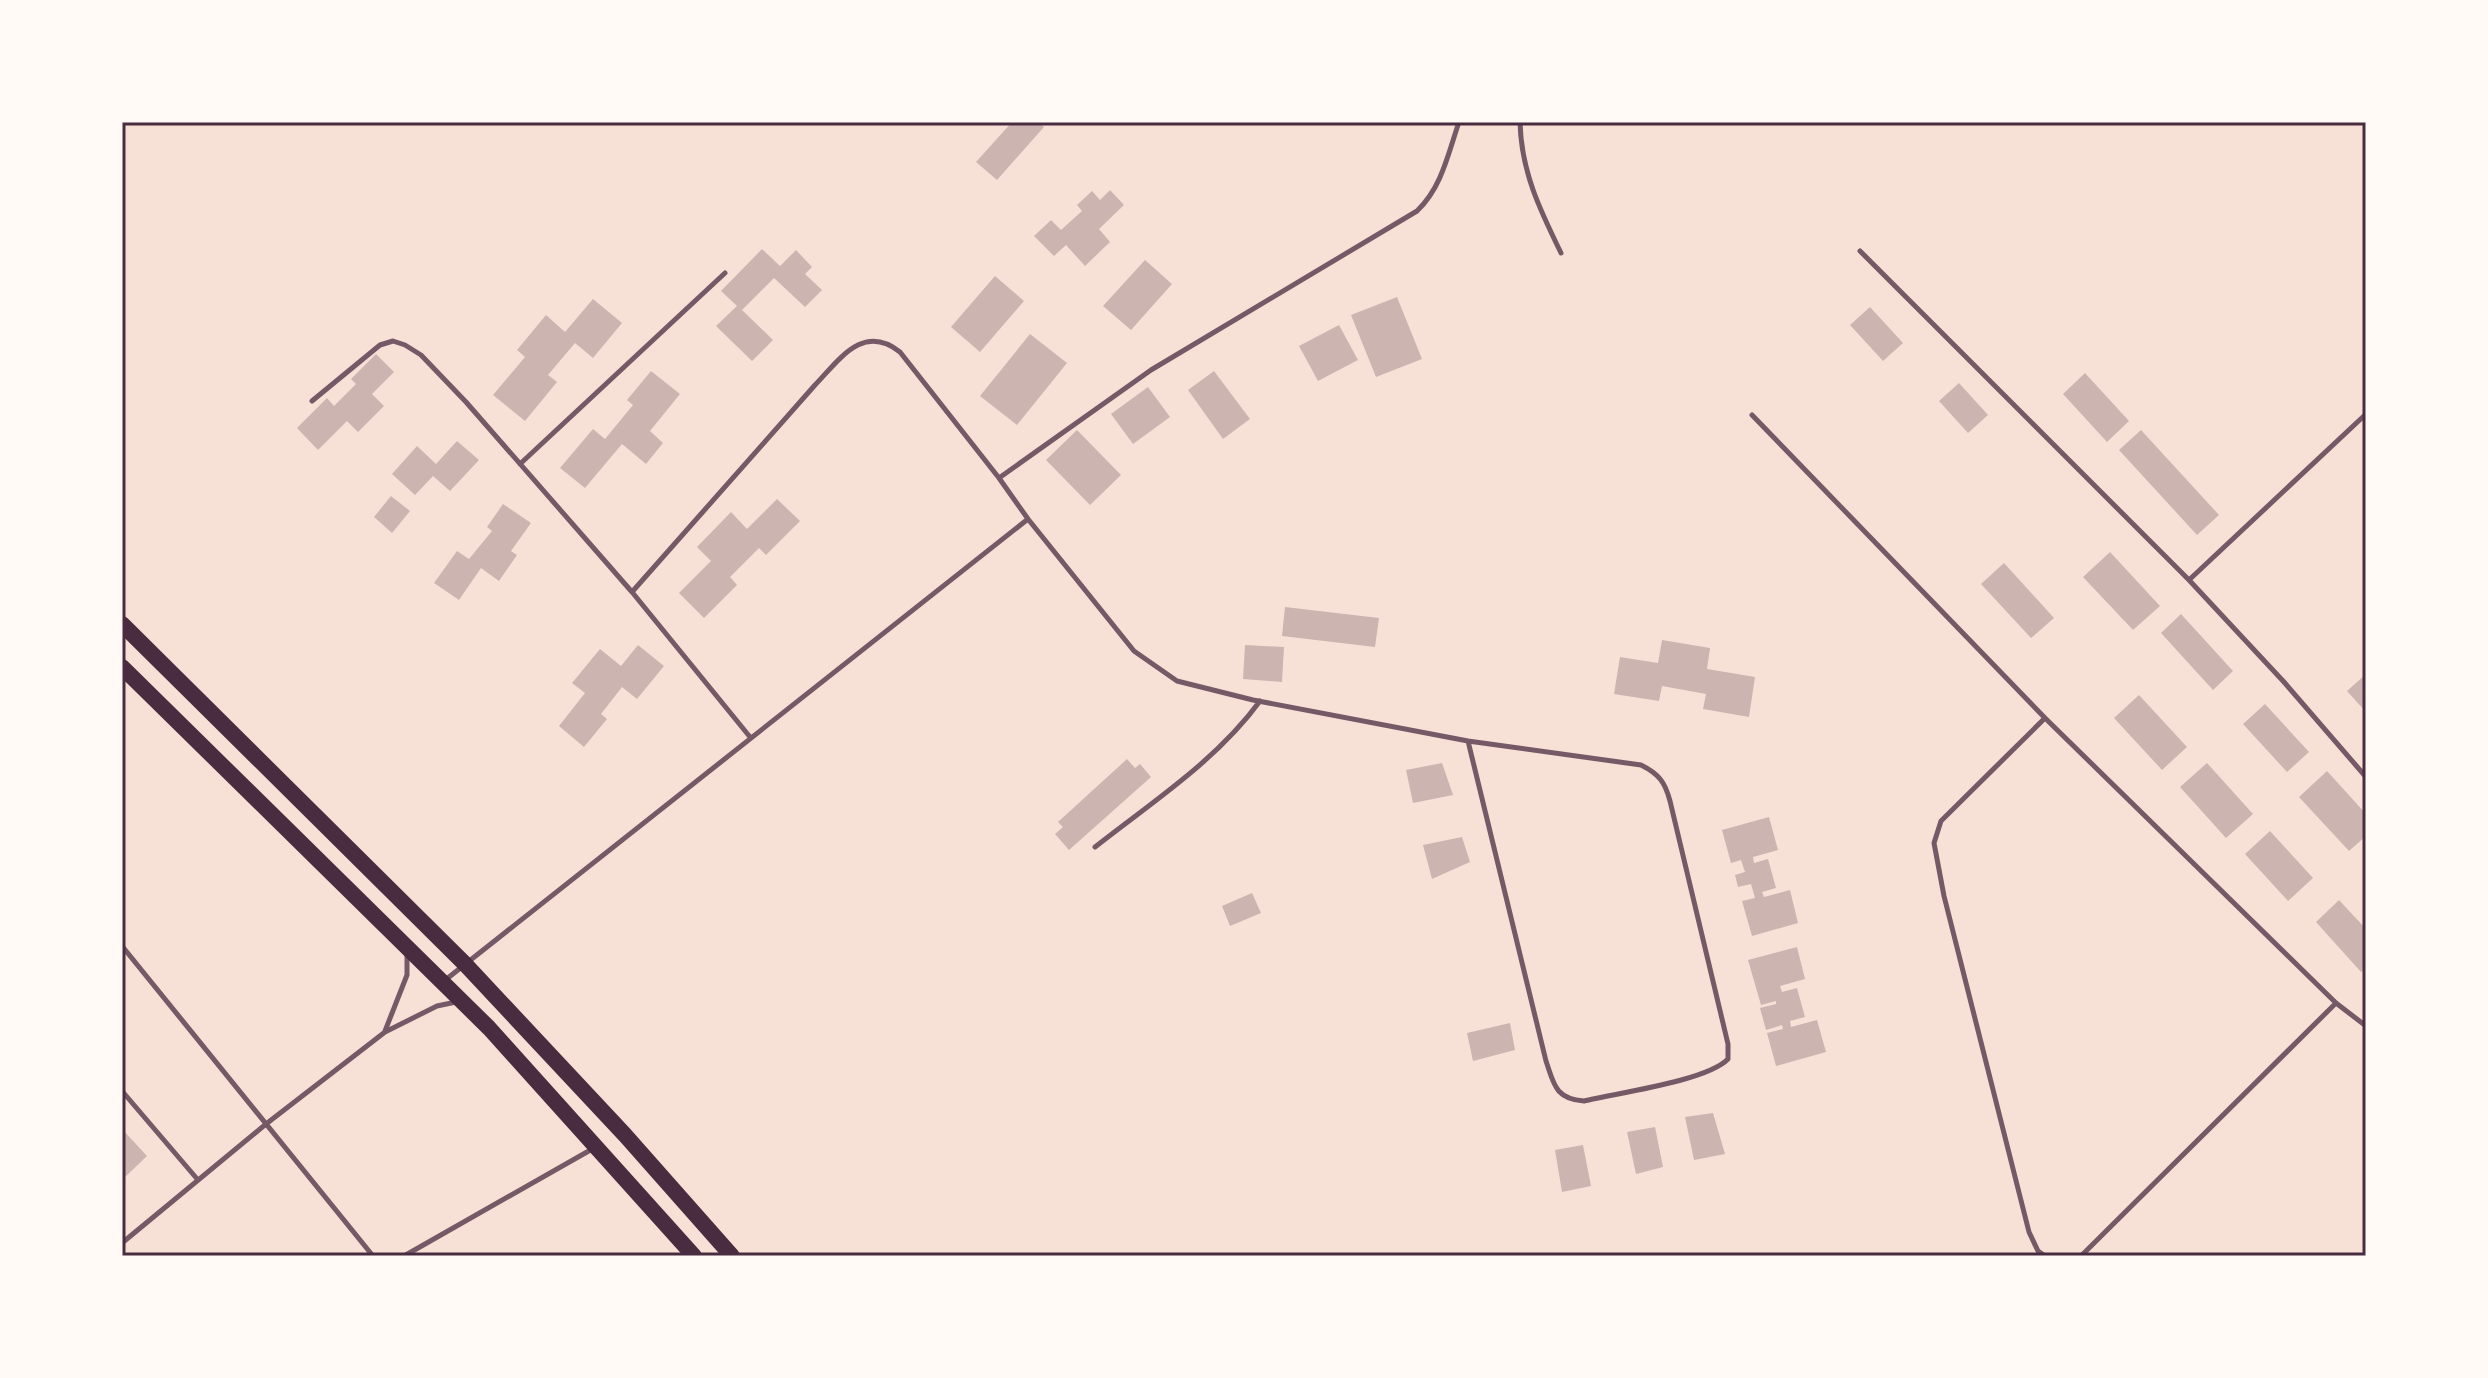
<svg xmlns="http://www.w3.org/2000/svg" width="2488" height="1378" font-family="Overpass,sans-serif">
<rect width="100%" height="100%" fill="#f7e1d7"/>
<path fill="#ccb4b1" d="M1012,122H1039L1044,127L997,180L976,162Z
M1110,190L1124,205L1099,229L1110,242L1085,266L1066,245L1054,256L1034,236L1051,220L1061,230L1082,211L1077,205L1092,191L1100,200Z
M762,249L780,266L796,250L812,267L805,274L822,290L805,307L774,278L742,310L773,340L752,361L716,326L737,306L721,291Z
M1145,260L1172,284L1131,330L1103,306Z
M995,276L1024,301L980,352L951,327Z
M1397,297L1422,359L1376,377L1351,315Z
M593,299L622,323L593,358L575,343L548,375L557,382L525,421L493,395L525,357L517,350L546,315L565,332Z
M1870,307L1903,343L1883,361L1850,325Z
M1339,325L1358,360L1318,381L1299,346Z
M1030,334L1067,363L1017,425L980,396Z
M376,354L394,372L372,394L384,406L358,432L347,421L318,450L297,428L327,398L334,406L356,384L351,379Z
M651,371L680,394L650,431L663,443L646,464L622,444L585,488L560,468L593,429L605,439L633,405L627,400Z
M1214,371L1250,419L1223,439L1188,390Z
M2085,373L2129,421L2107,442L2063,394Z
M1959,383L1988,415L1968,433L1939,401Z
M1148,387L1170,417L1133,444L1111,414Z
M1077,430L1121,475L1090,505L1046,460Z
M2141,430L2219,515L2197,535L2119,450Z
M457,441L479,460L450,491L433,476L415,495L392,474L417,446L436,464Z
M391,496L410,511L392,533L374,517Z
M777,499L800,521L766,555L759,548L730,577L737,585L704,618L679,593L711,561L697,547L731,512L747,529Z
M503,504L531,523L511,551L517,555L499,581L481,568L459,600L434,583L457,551L469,559L492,531L487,527Z
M2110,552L2160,606L2133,630L2083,577Z
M2004,563L2054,618L2031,638L1981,584Z
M1285,607L1379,618L1375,647L1282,636Z
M2181,614L2233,671L2213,690L2161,633Z
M1662,640L1710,648L1707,669L1755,677L1749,717L1703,709L1706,694L1662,686L1659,701L1614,694L1620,657L1658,663Z
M638,645L664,666L637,699L622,687L601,714L607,719L584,747L559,726L585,693L572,683L600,649L621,666Z
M1245,645L1284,647L1282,682L1243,679Z
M2366,674V712L2347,691Z
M2139,695L2187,747L2162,770L2114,718Z
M2265,704L2309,752L2287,772L2243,724Z
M1127,759L1135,768L1140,764L1151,777L1069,850L1055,834L1063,827L1058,822Z
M1442,763L1453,795L1413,803L1406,770Z
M2207,763L2253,814L2226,838L2180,787Z
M2327,771L2366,814V836L2349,851L2299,797Z
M1769,817L1778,850L1753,857L1754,863L1768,859L1776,888L1762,892L1764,897L1790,890L1798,923L1752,936L1742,901L1755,898L1751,884L1738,887L1735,875L1745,872L1741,860L1731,863L1722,830Z
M2270,831L2313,878L2288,901L2245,854Z
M1462,837L1470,862L1432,879L1423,845Z
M1252,893L1261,913L1230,926L1222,906Z
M2339,900L2366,929V968L2361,972L2316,922Z
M1797,947L1805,979L1780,986L1782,992L1797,988L1805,1017L1790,1021L1791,1027L1817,1020L1826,1052L1776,1066L1767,1033L1783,1029L1782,1025L1766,1030L1760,1008L1776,1004V1001L1761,1005L1748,960Z
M1510,1023L1515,1050L1473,1061L1467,1033Z
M1713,1113L1725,1154L1694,1160L1685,1117Z
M1655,1127L1663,1167L1636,1174L1627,1132Z
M122,1129L147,1156L122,1180Z
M1583,1145L1591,1186L1562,1192L1555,1150Z"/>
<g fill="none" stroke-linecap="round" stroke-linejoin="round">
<path stroke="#755966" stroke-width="5" d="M1520,122C1521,171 1540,210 1561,253
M1860,251L2189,580L2284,682L2366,777
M312,401L380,345L393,341L405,345L421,355L466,402L632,592L750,737
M1752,415L2045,718L2336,1003L2366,1026
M520,464L725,273
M1028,519L1134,651L1177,681L1253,700L1468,741L1641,765C1659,774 1665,782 1670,801L1728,1044V1059C1707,1081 1617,1093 1584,1101C1555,1099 1554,1084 1546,1061L1468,741
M2189,580L2366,414
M632,592L815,385C840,359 863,323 900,352L999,478
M1095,847C1152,802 1216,761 1260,701
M122,946L373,1256
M444,981L1028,519L999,478L1151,370L1417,211C1442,187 1448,154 1459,122
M385,1031L407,975V953
M122,1091L198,1180
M122,1243L266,1124L385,1032L437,1006L456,1002
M404,1256L594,1148
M2045,1256L2038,1251L2029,1232L1944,896L1934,843L1941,821L2045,718
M2081,1256L2336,1003"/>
<path stroke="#4a2c40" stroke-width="16" d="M122,624L465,964L625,1135L732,1256
M122,667L489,1028L694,1256"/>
</g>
<rect width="2488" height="1378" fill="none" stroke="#fffaf5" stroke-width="248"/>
<rect x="124" y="124" width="2240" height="1130" fill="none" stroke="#4a2c40" stroke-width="3"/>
</svg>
